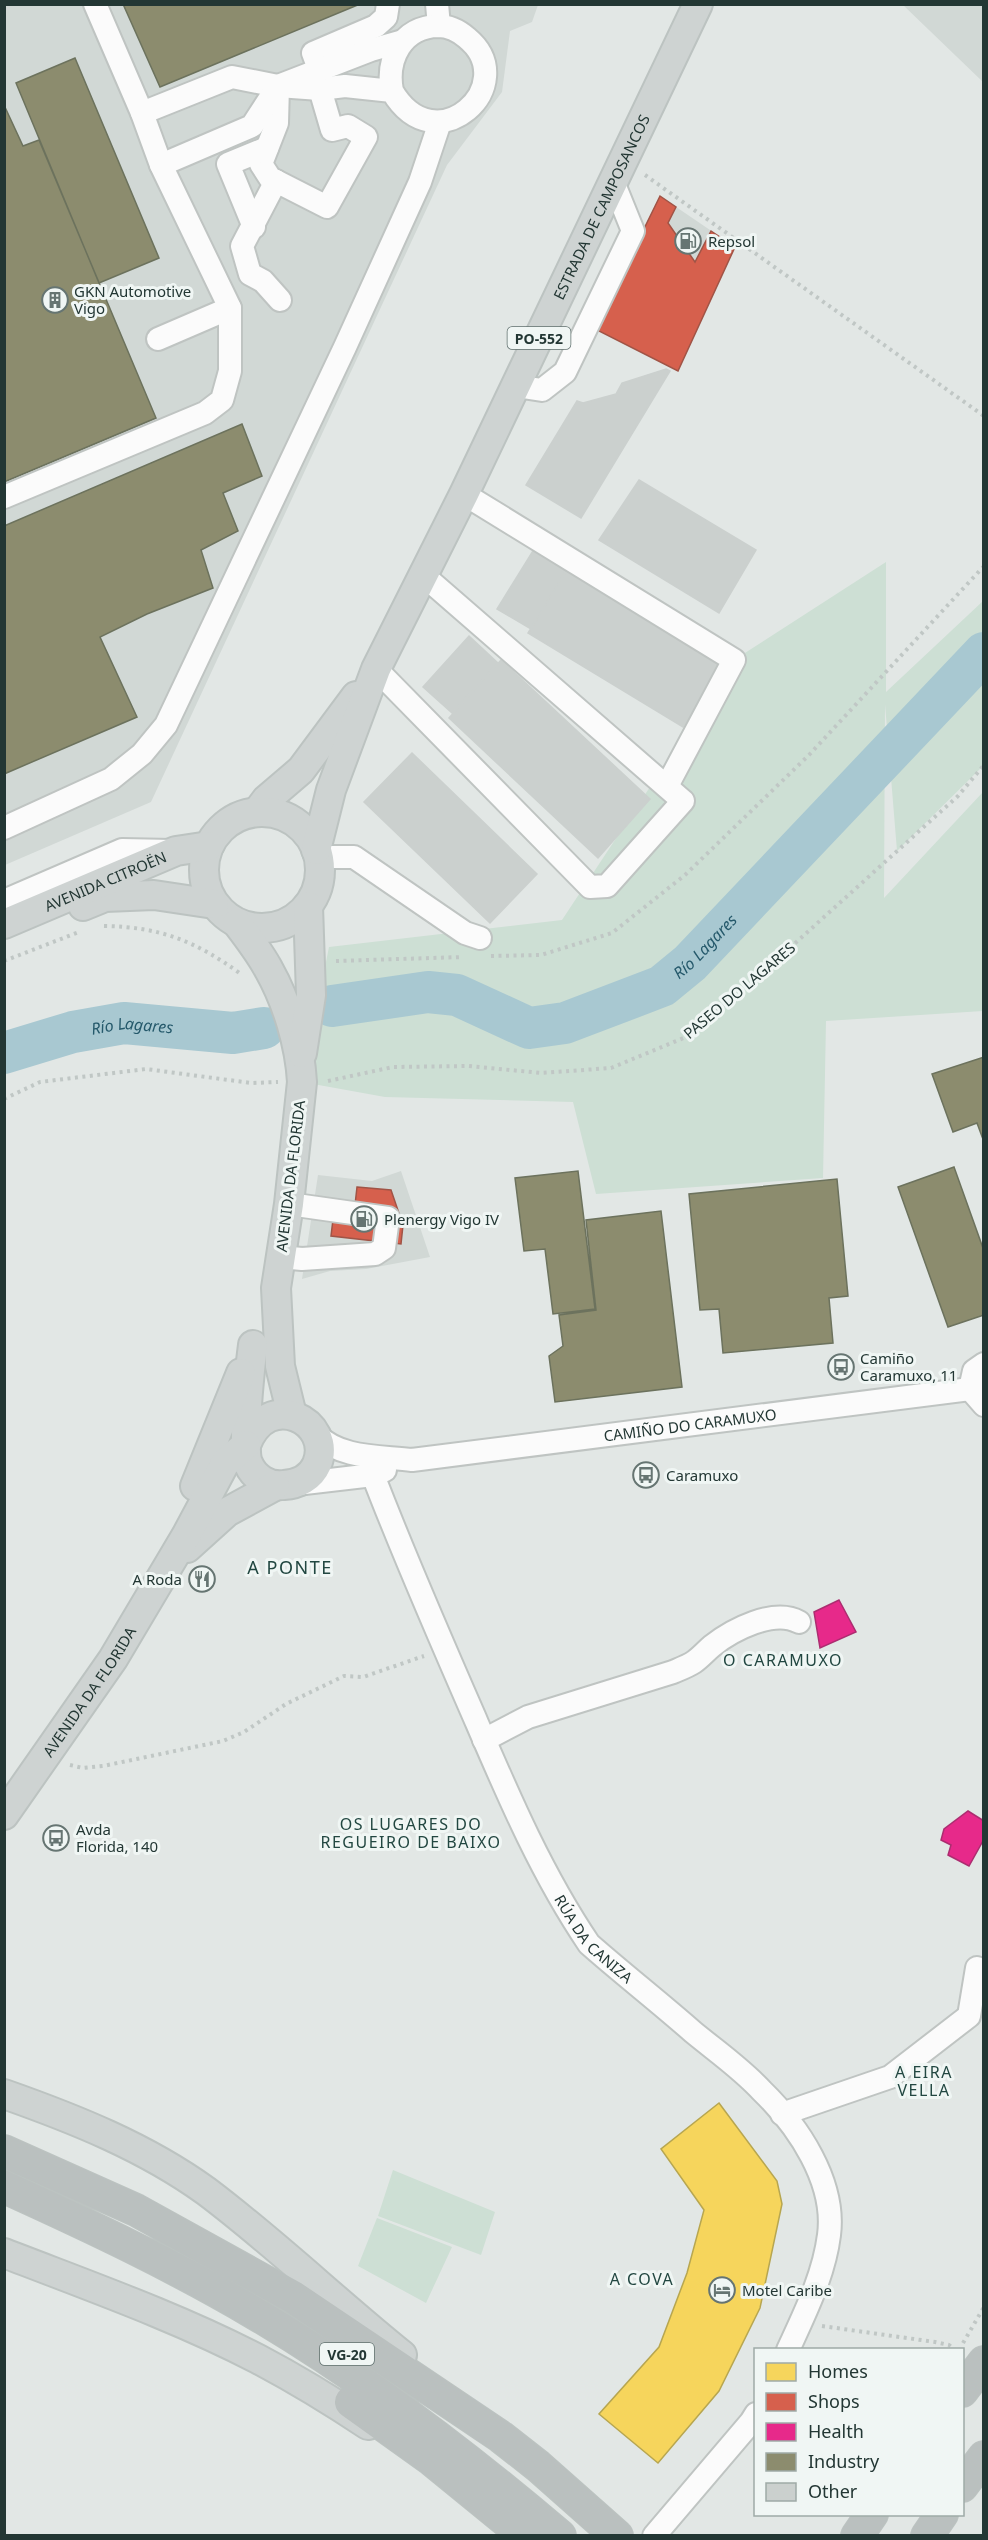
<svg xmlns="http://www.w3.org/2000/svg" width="988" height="2540" font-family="'Noto Sans',sans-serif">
<rect width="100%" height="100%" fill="#e2e7e5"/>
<path fill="#d1d8d5" d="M5,5H538L532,22L510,31L502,92L447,165L151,802L5,865Z
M903,5H983V82Z
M660,196L735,247L716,288L641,234Z
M401,1171L430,1257L366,1269L330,1271L302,1279L318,1175L372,1181Z"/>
<path fill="#cddfd4" d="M886,562V692L983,601V766L897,851L885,704L884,898L983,792V1011L826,1021L823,1178L596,1194L573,1102L385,1097L302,1082L329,947L562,920L734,660Z
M393,2170L495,2212L481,2255L378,2216Z
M377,2218L452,2247L426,2303L358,2266Z"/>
<path fill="#f6d55c" stroke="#b7a650" stroke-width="1.5" d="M719,2103L777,2181L782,2204L760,2308L719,2391L658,2463L599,2414L659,2347L687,2273L704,2210L661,2149Z"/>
<path fill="#d6604d" stroke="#a05446" stroke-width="1.5" d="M660,196L676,207L668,223L695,262L711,231L735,247L678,371L595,329Z
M357,1187L391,1190L403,1225L401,1244L331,1236L335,1203L355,1205Z"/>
<path fill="#e7298a" stroke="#ac2d70" stroke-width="1.5" d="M839,1600L856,1632L820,1648L814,1612Z
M968,1811L984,1821V1839L969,1866L948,1855L951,1845L941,1840L944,1829Z"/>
<path fill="#8c8c6e" stroke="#6c725d" stroke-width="1.5" d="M123,4H360L160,87Z
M75,58L159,258L99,283L16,83Z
M4,105L23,146L39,140L156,418L4,482Z
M242,424L262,476L223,493L238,531L201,550L213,588L147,614L100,637L137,717L4,774V526Z
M984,1057V1142L977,1123L953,1132L932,1074Z
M954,1167L984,1251V1315L948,1327L898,1187Z
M578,1171L595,1309L553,1314L545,1249L524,1251L515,1178Z
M837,1179L848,1296L829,1298L833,1343L723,1353L719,1309L700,1310L689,1194Z
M661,1211L682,1387L555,1402L549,1356L563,1346L559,1315L596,1310L586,1220Z"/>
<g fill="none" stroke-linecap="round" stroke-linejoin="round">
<g stroke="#a8c8d1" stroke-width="42">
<path id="s1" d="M332,1006L428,992L457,995L529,1028L565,1023L662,986L690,963L984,653"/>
<path id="s2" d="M4,1053L73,1032L124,1023L233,1033L264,1028"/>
</g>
</g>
<path fill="#cbd0ce" stroke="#cbd0ce" stroke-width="1.5" d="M666,369L670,371L581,518L526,485L577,401L583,403L616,394L622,383Z
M639,480L756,550L719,613L599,540Z
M536,546L568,567L531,629L497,609Z
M571,563L725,659L683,727L528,633Z
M469,636L498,663L452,713L423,687Z
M501,660L650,799L598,858L449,718Z
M412,753L537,874L490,923L364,802Z"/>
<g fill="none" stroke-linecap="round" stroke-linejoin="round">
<g stroke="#bfc4c2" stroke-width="26">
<g id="minor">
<path d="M437,4L439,26"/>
<path d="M319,69L313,53L376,26L386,17L388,4"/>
<path d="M278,86L277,123L261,164L270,178L327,207L366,137L348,126L332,130L320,89"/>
<path d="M142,113L232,77L278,86L320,89L345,86L392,91C436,166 523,84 467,38C459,31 448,26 438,26C402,27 386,59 392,91"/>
<path d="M161,165L252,126L278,86L371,50L403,41"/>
<path d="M276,181L242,246L250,274L263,281L280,300"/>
<path d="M254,227L228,164L267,148"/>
<path d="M158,339L230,308"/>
<path d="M516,386L542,390L565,372L633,231L614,184"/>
<path d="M464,494L734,660L667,786"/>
<path d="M4,497L205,413L222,400L230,371V308L161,165L142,113L95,4"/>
<path d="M376,669L590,887L607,886L683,801L423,575"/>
<path d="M4,828L111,779L142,754L166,725L345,347L420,182L440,122"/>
<path d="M319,857H354L465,933L480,938"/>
<path d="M4,901L122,850L172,851"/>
<path d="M280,1257L302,1259L375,1254L384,1248L388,1218L289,1204"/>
<path d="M984,1364L974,1371L970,1389L984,1405"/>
<path id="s3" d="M316,1434C340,1459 379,1456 412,1460L970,1389"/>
<path id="s4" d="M373,1475C404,1556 439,1636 474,1716C508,1795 541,1873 589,1944C623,1974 659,2002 693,2032C716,2051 742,2069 762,2091C798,2126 836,2182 829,2235C824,2275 805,2313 788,2350"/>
<path d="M296,1484L373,1475L385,1470"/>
<path d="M484,1740L528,1717L673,1672C680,1669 688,1666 694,1662C701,1657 706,1651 712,1646C732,1630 774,1608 799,1622"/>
<path d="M782,2114L890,2077L969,2016L977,1968"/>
<path d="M654,2536L751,2422L756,2414"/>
</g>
</g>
<g stroke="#bcc3c1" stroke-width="32">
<g id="major">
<path d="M257,812L266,800L301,770L356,696"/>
<circle cx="262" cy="870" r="58"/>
<path id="s5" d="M316,850L331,790L376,669L464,494L698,4"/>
<path d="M83,906L105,897L154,895L214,904"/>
<path d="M237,923C248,938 260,953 269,970C287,1002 300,1045 302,1082L289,1204L276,1288L280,1366L292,1415"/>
<path id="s6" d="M4,924L176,851L209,846"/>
<path d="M302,1053L311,995L308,906"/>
<path d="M246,1445C268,1387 334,1422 317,1464C311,1478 298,1484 284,1485C269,1487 254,1478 248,1463C245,1456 246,1444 246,1436C246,1405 249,1376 253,1345"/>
<path d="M195,1486L241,1373"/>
<path d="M187,1548L227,1512L275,1486"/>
<path id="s7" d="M4,1815L113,1659L186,1536L225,1463L246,1445"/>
<path d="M4,2094C75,2119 145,2147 206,2191C274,2242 336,2302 402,2355"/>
<path d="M4,2253C89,2286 177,2317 258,2359C296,2379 332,2401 368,2425"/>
</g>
</g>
<g stroke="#bcc3c1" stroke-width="34">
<path id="highway" d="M4,2151L136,2210L293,2297L501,2437L538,2466L617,2536
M4,2187C90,2226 175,2266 256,2314C364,2378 465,2455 560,2536
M962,2391L984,2362
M351,2402L432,2460L525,2536
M962,2486L984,2457
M857,2536L872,2514
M927,2536L942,2514"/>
</g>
<path stroke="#c0c7c5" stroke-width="4" stroke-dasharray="3 4.5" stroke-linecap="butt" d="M645,175L984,416
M104,926C161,927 195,941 241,974
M491,956L541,955L612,933L685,875L809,755L984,566
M4,961L79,932
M336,961L463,957
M328,1081L393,1067L469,1066L541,1073L611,1068L686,1037L771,965L958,796L984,765
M4,1099L40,1082L146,1069L251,1083L278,1082
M70,1765L83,1768L103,1766L223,1741L244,1732L286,1704L344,1676L363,1677L424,1656
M822,2326L935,2342L949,2345L955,2350
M963,2343L984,2307"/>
<use href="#minor" stroke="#fbfbfb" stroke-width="22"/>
<use href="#major" stroke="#ced3d2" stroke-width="28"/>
<use href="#highway" stroke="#bac0bf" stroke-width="32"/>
</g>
<defs>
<g id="fuel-ring" transform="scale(1.35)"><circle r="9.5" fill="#f0f6f4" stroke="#667572" stroke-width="1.5"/><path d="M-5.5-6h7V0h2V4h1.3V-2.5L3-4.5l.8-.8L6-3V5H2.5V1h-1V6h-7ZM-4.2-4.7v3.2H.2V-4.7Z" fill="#667572"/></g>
<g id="building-ring" transform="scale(1.35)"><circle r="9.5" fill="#f0f6f4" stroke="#667572" stroke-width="1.5"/><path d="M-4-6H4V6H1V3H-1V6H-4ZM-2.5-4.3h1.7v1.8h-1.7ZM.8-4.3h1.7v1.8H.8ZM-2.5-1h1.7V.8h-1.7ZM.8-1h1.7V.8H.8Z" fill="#667572"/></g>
<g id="bus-ring" transform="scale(1.35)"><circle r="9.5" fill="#f0f6f4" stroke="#667572" stroke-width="1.5"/><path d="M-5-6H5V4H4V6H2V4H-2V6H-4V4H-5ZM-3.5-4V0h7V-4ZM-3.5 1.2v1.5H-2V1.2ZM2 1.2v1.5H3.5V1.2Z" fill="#667572"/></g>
<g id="restaurant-ring" transform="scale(1.35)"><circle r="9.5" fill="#f0f6f4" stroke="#667572" stroke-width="1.5"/><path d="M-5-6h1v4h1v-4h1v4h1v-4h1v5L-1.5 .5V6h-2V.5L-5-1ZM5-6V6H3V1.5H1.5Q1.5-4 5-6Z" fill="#667572"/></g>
<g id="hotel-ring" transform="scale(1.35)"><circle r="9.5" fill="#f0f6f4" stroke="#667572" stroke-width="1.5"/><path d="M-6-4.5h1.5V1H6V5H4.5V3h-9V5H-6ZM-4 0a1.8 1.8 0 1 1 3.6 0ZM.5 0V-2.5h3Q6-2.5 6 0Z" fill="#667572"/></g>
</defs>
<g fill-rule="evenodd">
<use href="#fuel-ring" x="688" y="241"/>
<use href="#building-ring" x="55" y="300"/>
<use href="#fuel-ring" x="364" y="1219"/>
<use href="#bus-ring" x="841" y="1367"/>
<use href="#bus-ring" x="646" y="1475"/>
<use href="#restaurant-ring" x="202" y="1579"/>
<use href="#bus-ring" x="56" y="1838"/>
<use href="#hotel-ring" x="722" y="2290"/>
</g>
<g text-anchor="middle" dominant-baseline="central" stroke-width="6" stroke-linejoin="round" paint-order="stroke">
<g fill="#f0f6f4" stroke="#60706e" stroke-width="1.5">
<rect x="507.5" y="327" width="63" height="22" rx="4.5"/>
<rect x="320" y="2343" width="54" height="22" rx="4.5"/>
</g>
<g font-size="14" font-weight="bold" fill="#233734">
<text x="539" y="338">PO-552</text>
<text x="347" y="2354">VG-20</text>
</g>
<g font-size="15" fill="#233734" stroke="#f0f6f4">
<text stroke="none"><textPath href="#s5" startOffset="705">ESTRADA DE CAMPOSANCOS</textPath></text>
<text stroke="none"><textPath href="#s6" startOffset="110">AVENIDA CITROËN</textPath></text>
<text transform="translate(739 990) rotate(-40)">PASEO DO LAGARES</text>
<text transform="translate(290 1176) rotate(-83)">AVENIDA DA FLORIDA</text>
<text stroke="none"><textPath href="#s3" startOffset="382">CAMIÑO DO CARAMUXO</textPath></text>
<text stroke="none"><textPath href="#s7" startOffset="150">AVENIDA DA FLORIDA</textPath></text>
<text stroke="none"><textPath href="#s4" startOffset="516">RÚA DA CANIZA</textPath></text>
</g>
<g font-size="15" fill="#233734" stroke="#f0f6f4" text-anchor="start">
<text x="708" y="241">Repsol</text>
<text x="74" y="291">GKN Automotive<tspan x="74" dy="17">Vigo</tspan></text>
<text x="384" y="1219">Plenergy Vigo IV</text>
<text x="860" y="1358">Camiño<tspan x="860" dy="17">Caramuxo, 11</tspan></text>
<text x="666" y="1475">Caramuxo</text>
<text x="182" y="1579" text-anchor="end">A Roda</text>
<text x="76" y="1829">Avda<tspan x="76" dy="17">Florida, 140</tspan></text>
<text x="742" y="2290">Motel Caribe</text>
</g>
<g font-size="16" font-style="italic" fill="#25596b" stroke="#f0f6f4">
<text stroke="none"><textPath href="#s1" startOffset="404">Río Lagares</textPath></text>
<text stroke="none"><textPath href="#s2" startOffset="132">Río Lagares</textPath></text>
</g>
<g font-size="16" letter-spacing="1.5" fill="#224741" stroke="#f0f6f4">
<text x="783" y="1660">O CARAMUXO</text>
<text x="411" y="1824">OS LUGARES DO<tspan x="411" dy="18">REGUEIRO DE BAIXO</tspan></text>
<text x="924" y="2072">A EIRA<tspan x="924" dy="18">VELLA</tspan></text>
<text x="642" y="2279">A COVA</text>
</g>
<g font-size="18" letter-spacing="1.5" fill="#224741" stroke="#f0f6f4">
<text x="290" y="1567">A PONTE</text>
</g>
</g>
<rect width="988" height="2540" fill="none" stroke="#233734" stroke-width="12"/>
<rect x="754" y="2348" width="210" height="168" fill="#f0f6f4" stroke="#9eaaa7" stroke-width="1.5"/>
<rect x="766" y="2363" width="30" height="18" fill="#f6d55c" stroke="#9eaaa7" stroke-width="1.5"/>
<text x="808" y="2378" font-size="18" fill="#233734">Homes</text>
<rect x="766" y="2393" width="30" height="18" fill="#d6604d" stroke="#9eaaa7" stroke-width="1.5"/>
<text x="808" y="2408" font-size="18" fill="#233734">Shops</text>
<rect x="766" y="2423" width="30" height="18" fill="#e7298a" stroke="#9eaaa7" stroke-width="1.5"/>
<text x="808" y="2438" font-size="18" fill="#233734">Health</text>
<rect x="766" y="2453" width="30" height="18" fill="#8c8c6e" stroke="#9eaaa7" stroke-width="1.5"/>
<text x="808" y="2468" font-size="18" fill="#233734">Industry</text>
<rect x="766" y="2483" width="30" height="18" fill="#cbd0ce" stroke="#9eaaa7" stroke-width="1.5"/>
<text x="808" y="2498" font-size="18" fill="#233734">Other</text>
</svg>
